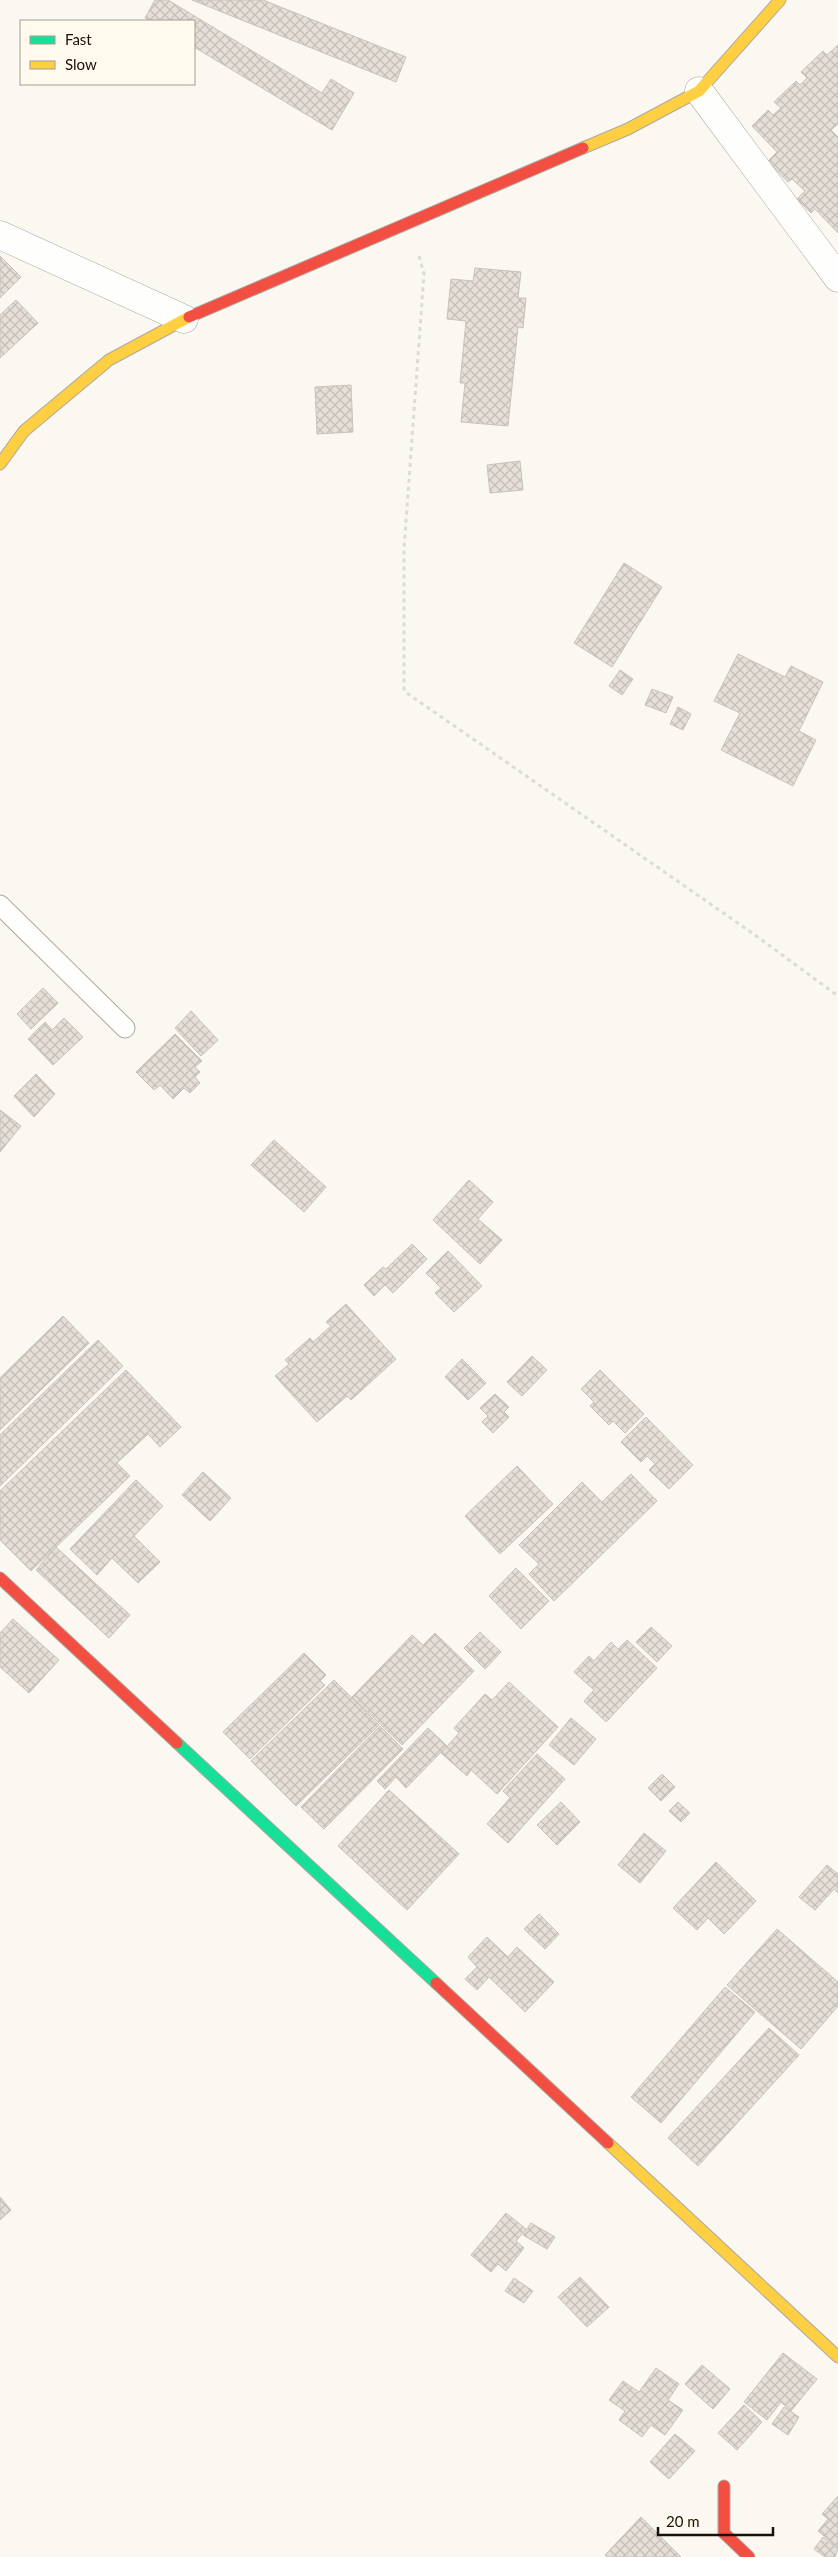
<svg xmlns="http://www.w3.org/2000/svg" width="838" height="2557" font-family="Lato,sans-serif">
<defs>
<pattern id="building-cross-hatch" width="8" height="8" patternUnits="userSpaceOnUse" patternTransform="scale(1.25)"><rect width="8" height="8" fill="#e5dfd8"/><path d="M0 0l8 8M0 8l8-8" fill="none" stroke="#c4beb8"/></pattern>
</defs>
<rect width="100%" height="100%" fill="#fbf8f2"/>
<path fill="url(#building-cross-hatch)" stroke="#c7c2bc" d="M155,0H168L322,93L331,79L354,93L332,130L194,47V21H151L145,18Z
M192,0H263L406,57L396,82Z
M838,45V124L831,130L838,137V233L815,209L811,213L797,199L805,191L792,179L788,182L768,161L777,152L752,126L768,110L773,115L781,108L774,102L796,81L800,85L807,78L801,72L823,51L827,55Z
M0,256L21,277L0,298Z
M475,268L521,272L518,298H526L523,328L518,327L508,426L461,422L465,383H460L466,321L447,319L451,279L473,281Z
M16,300L38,323L0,358V315Z
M351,385L353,432L317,434L315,387Z
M520,461L523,490L490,493L487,465Z
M624,563L662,587L612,667L574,643Z
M738,654L785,677L791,666L823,682L799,731L816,740L793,786L721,750L740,713L714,701Z
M620,670L633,679L622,695L609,686Z
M652,689L673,697L666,713L645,705Z
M678,707L691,714L683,730L670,724Z
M43,988L58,1003L31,1029L17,1014Z
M191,1011L218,1040L201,1056L175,1028Z
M64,1018L83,1037L53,1065L28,1039L45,1022L52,1030Z
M175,1034L202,1061L195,1067L200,1072L195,1077L200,1083L190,1093L184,1088L173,1099L160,1085L154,1090L136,1072Z
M36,1074L55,1094L34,1117L14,1096Z
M0,1110L21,1126L0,1152Z
M274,1140L326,1187L304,1212L251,1165Z
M469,1180L493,1202L478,1219L502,1240L480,1264L433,1220Z
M412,1244L427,1259L393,1293L385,1285L374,1296L364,1285L383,1267L386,1269Z
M448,1251L482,1286L454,1312L435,1293L441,1288L426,1273Z
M346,1304L396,1359L351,1400L347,1396L317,1422L275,1376L289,1364L285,1360L310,1338L313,1342L331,1326L326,1322Z
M63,1316L89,1343L0,1430V1378Z
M98,1340L123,1366L0,1486V1435Z
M532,1356L547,1370L522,1396L507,1382Z
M462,1359L486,1383L468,1400L445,1377Z
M126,1370L181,1427L160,1447L148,1434L117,1463L130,1476L31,1571L0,1540V1491Z
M600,1370L644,1414L625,1433L613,1421L609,1425L590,1406L594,1402L581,1389Z
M495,1394L509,1407L504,1412L509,1417L493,1433L482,1422L488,1416L480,1408Z
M646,1417L693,1465L669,1489L649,1470L655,1464L647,1456L641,1462L621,1442Z
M517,1466L553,1504L500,1554L465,1516Z
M203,1472L231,1498L210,1521L182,1495Z
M631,1474L657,1501L554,1601L529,1574L539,1564L519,1545L582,1482L602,1502Z
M136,1480L163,1506L134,1536L160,1562L138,1583L112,1558L97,1575L70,1549Z
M56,1547L130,1615L109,1638L36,1570Z
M516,1568L549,1601L521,1629L489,1596Z
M13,1619L59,1660L29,1693L0,1667V1633Z
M651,1627L672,1646L657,1662L636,1642Z
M480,1632L501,1652L485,1669L464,1648Z
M435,1633L474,1671L402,1745L352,1697L412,1635L423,1645Z
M627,1640L657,1668L606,1722L584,1701L594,1690L574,1672L589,1656L594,1661L611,1642L618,1649Z
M304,1653L326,1675L320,1681L325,1685L250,1759L223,1732Z
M334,1680L379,1725L296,1806L251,1761Z
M509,1682L558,1727L497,1794L471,1770L467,1776L441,1753L459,1733L454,1728L485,1694L492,1700Z
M571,1718L596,1739L574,1765L549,1745Z
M380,1726L403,1749L324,1829L301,1807Z
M428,1728L447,1746L406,1788L396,1777L385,1789L377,1781Z
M537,1754L565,1779L508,1843L487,1824L510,1798L503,1791Z
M662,1774L675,1787L661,1801L648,1788Z
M389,1790L459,1854L407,1910L338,1846Z
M561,1802L580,1822L557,1845L537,1825Z
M678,1802L690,1813L681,1822L669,1811Z
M644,1833L666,1851L640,1883L618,1865Z
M716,1862L756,1901L724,1934L708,1918L697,1930L673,1908Z
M827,1865L838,1874V1893L834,1889L815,1910L799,1897Z
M539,1914L559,1934L545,1949L524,1929Z
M777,1929L838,1982V2006L801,2049L727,1985Z
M487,1937L508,1957L517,1947L554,1982L525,2012L489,1977L477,1990L465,1979L477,1967L468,1957Z
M725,1987L755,2012L661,2123L631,2097Z
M769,2028L799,2055L698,2166L668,2138Z
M0,2197L11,2210L0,2220Z
M506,2213L526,2229L516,2241L524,2248L506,2271L498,2264L491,2272L471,2255Z
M531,2223L555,2237L547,2249L523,2235Z
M580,2277L609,2307L587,2327L558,2297Z
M514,2278L533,2291L524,2303L505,2291Z
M783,2353L817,2379L791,2411L781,2402L767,2420L744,2402Z
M702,2365L730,2389L713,2409L685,2384Z
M656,2368L679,2384L668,2400L683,2410L665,2435L651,2425L642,2437L619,2420L625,2411L609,2400L623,2381L639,2392Z
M744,2405L762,2422L737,2450L718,2433Z
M784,2407L799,2417L788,2435L772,2424Z
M675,2434L695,2451L669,2479L650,2462Z
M838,2496V2548L818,2531L828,2519L822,2514Z
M641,2517L681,2557H607L605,2555Z
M823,2537L838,2549L835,2557H825L814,2549Z"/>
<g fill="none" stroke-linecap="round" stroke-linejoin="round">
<g stroke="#ada9a2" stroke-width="21">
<path id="lane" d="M0,905L125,1028"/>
</g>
<g stroke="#ada9a2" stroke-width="29">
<path id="street" d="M699,91L838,278
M0,235L184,319"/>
</g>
<g stroke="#ada9a2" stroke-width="13">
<path id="fast" d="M177,1743L436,1983"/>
</g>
<g stroke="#ada9a2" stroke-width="13">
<path id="slow" d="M583,148L628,129L699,91L780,0
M0,464L24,431L109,360L189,317
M608,2143L838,2357"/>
</g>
<g stroke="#ada9a2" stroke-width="13">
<path id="jam" d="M189,317L583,148
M0,1578L177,1743
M436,1983L608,2143
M724,2486V2533L749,2557"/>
</g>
<path stroke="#dcdbd8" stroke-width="3" stroke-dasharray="4 4" stroke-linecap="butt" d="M419,256L424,274L404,549V691L755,935L838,996"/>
<use href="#lane" stroke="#fefefd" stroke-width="19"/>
<use href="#street" stroke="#fefefd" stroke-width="28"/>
<use href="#fast" stroke="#16e098" stroke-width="11"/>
<use href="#slow" stroke="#ffcf43" stroke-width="11"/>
<use href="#jam" stroke="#f24e42" stroke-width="11"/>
</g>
<rect x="20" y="20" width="175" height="65" fill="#fff9ee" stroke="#a29d92"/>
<rect x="30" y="36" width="25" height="8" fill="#16e098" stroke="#a29d92"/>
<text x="65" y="45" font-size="15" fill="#171208">Fast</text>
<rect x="30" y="61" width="25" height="8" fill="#ffcf43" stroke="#a29d92"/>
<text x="65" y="70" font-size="15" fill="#171208">Slow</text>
<path d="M658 2527v8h115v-8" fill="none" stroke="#171208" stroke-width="2.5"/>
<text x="666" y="2527" font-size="15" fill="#171208" stroke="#fff9ee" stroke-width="4" paint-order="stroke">20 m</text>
</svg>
